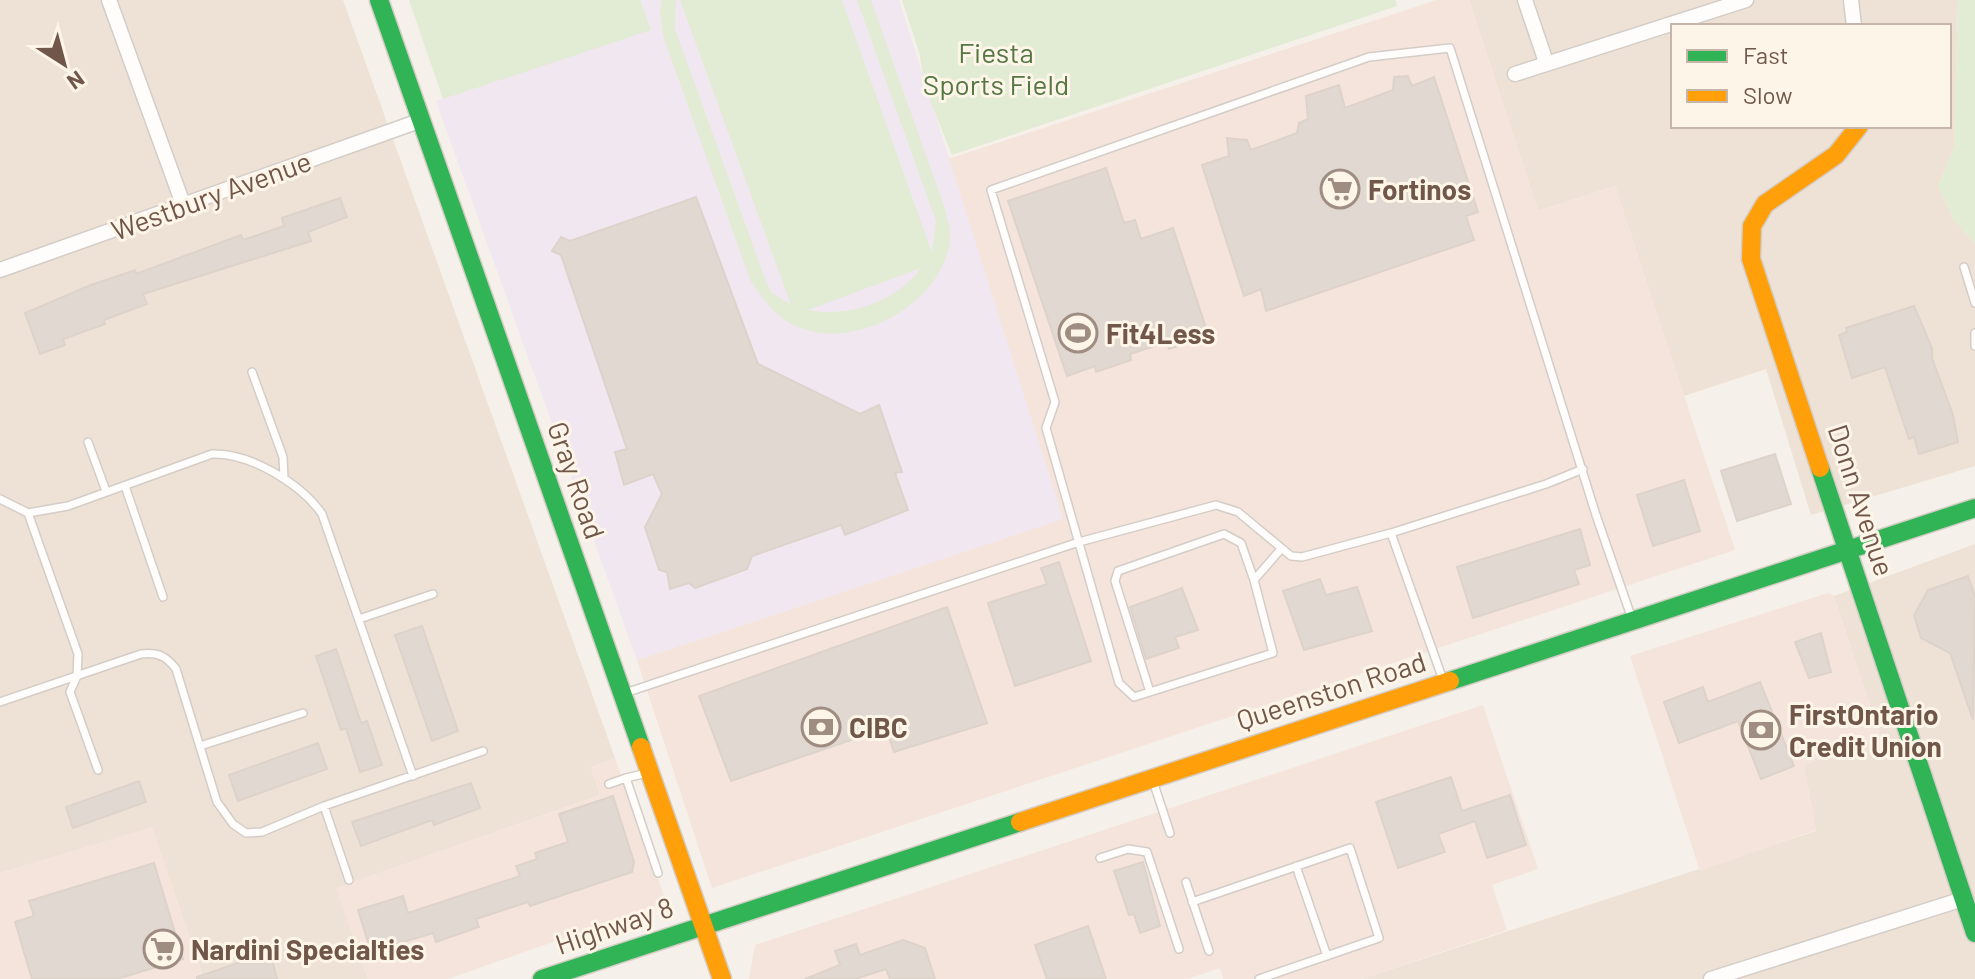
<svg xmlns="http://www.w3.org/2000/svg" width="1975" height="979" font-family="Barlow,sans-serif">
<rect width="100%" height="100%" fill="#f5f0e9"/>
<path fill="#eee2d6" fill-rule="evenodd" d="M0,0H343L615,758L591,767L600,795L337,888L368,979H204L152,828L0,873Z
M1469,0H1958L1954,148L1938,186L1954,220L1975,243V466L1811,515L1766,369L1684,396L1615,186L1538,211ZM1673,26H1949V126H1673Z
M1975,544V979H1361L1816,831L1804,765L1880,736L1834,596Z"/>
<path fill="#f5e4dc" d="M1437,0H1469L1538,211L1615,186L1735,550L712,888L637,660L1063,519L948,159Z
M1828,593L1834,596L1880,736L1804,765L1816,830L1700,871L1630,656Z
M1483,705L1538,869L1492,885L1507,930L1361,979H1223L1220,968L1188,979H749L755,945Z
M615,758L666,902L448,979H368L336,888L600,795L591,767Z
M152,827L204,979H0V873Z"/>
<path fill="#f1e7f1" d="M640,0H899L1063,519L637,660L436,101L650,30Z"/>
<path fill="#e2ebd4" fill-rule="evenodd" d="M409,0H640L651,30L443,99Z
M662,0H676L675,29L764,276L771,292L791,305L680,0H842L932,253L936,221L857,0H871L945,209C947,219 951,230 950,240C942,307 847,357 788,322C772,313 762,296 751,282L663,36L660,10ZM921,268C896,302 849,318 808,310Z
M902,0H1395L1397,6L952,155L924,86L920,55Z
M1958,0H1975V243L1954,220L1938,186L1954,148Z"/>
<path fill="#e1d8d1" stroke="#ddd3cb" stroke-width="2" d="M1408,76L1412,86L1434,77L1478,212L1466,216L1474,240L1266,311L1261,289L1244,296L1202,165L1229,156L1227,138L1247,140L1251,150L1297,133L1299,123L1308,119L1306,96L1339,85L1345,108L1393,90L1394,77Z
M1106,168L1124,223L1135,220L1141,239L1173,228L1206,328L1196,332L1198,339L1169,349L1167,342L1130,354L1131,360L1096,372L1095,366L1067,376L1008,201Z
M696,197L758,364L860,414L879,405L902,472L895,473L908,510L845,535L841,525L752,556L747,569L695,588L689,583L670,589L667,572L659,570L645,527L662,494L653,474L624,485L615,452L627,449L561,255L552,251L561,237L570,241Z
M340,198L347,217L308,232L311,241L143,294L147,304L104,320L105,324L63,339L65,345L40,354L25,313L91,285L135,270L136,274L241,235L243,240L284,226L282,218Z
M1914,306L1932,348V358L1953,415L1958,442L1919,454L1914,437L1909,439L1885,367L1852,378L1839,335L1847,332L1846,328Z
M1775,454L1791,504L1737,521L1721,471Z
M1684,480L1700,531L1653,546L1637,495Z
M1580,529L1590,565L1574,570L1579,584L1473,618L1457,567Z
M1059,562L1091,661L1015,686L988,603L1047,584L1041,568Z
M1968,576L1975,597L1973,720L1950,653L1921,638L1914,615L1928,590Z
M1320,579L1326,595L1357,587L1372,631L1304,650L1283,591Z
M1182,588L1198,630L1175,637L1179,648L1146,659L1130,607Z
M947,607L987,723L894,752L886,728L731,781L699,696Z
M422,626L458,731L432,741L395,635Z
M1821,633L1831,672L1809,678L1795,642Z
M336,649L361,723L367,721L382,765L360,772L346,728L341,730L316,656Z
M1760,682L1794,766L1761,779L1738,721L1679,743L1664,702L1703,687L1708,702Z
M318,743L327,769L238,801L229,775Z
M1451,777L1462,811L1510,795L1526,845L1487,858L1475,821L1438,834L1445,852L1398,868L1376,802Z
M139,781L146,802L73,828L66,807Z
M471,783L480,808L434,825L432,820L361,846L352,822Z
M613,796L634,862L632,872L530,906L528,902L476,919L479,927L436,942L433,933L371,952L358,910L403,896L408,913L520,876L516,866L537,859L535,853L568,842L559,814Z
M1143,862L1160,926L1140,933L1134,914L1129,915L1114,871Z
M154,863L183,959L117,979H32L15,922L34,916L29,901Z
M1088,926L1106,979H1047L1035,945Z
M903,940L925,948L935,979H890L886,969L855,979H805L840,965L835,951L856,944L860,955Z
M270,952L277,979H197V977Z"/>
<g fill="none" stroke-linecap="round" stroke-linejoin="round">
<g stroke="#d4cdc7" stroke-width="10">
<path id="lane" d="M1964,267L1975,303
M1975,333V346
M252,372L283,457L284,478
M88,442L106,491
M125,486L163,597
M0,499L28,513L68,506L212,454C251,453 301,484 322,514L413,776
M28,513L78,654L77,676L70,692L98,770
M1391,533L1546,484L1583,469
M1281,549L1254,580L1273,653L1134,697L1119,683L1046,428L1055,402L991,190L1369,57L1450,48L1596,515L1632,619
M359,619L433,594
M1150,692L1115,581L1118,571L1224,534L1241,543L1254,580
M622,694L1079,542L1216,505L1238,512L1291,556L1302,557L1391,533L1443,680
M0,702L141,654C158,652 166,656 176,669L217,802L233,824L246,833L262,832L324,806L483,751
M200,746L303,713
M647,773L626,778L658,873
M1153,781L1170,833
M609,784L626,778
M324,806L349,880
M1100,858L1128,849L1147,852L1179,949
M1296,866L1327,956
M1186,882L1209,951
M1192,902L1350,848L1379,938L1259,979"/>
</g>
<g stroke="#d4cdc7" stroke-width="17">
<path id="street" d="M109,0L183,204
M1525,0L1546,62
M1851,0L1854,26
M1515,74L1746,0
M0,270L422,120
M1711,979L1963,899"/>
</g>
<g stroke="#d4ccc5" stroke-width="21">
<path id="fast" d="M379,0L641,747
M1820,468L1975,933
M1450,681L1975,508
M542,979L1020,822"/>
</g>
<g stroke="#d4ccc5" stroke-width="21">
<path id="slow" d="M1820,468L1751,259L1752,226L1765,204L1836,155L1859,126
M641,747L722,979
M1020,822L1450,681"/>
</g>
<use href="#lane" stroke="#fefdfc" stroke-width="7"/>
<use href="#street" stroke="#fefdfc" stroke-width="14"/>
<use href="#fast" stroke="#30b455" stroke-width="18"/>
<use href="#slow" stroke="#ff9f0a" stroke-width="18"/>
</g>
<defs>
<g id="supermarket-ring" transform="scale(2)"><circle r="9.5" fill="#fef5e9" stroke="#9f8d82" stroke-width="1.5"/><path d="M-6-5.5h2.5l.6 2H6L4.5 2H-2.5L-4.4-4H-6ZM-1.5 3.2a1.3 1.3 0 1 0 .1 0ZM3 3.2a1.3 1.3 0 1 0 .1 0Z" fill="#9f8d82"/></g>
<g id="stadium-ring" transform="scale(2)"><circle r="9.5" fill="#fef5e9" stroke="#9f8d82" stroke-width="1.5"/><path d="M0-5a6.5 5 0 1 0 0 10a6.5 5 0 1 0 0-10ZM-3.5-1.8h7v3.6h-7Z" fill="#9f8d82"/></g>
<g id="bank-ring" transform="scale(2)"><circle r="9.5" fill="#fef5e9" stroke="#9f8d82" stroke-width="1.5"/><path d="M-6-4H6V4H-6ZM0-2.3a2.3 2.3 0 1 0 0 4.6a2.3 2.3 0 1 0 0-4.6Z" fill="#9f8d82"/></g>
</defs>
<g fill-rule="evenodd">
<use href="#supermarket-ring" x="1340" y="189"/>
<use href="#stadium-ring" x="1078" y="333"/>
<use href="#bank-ring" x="821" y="727"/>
<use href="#bank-ring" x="1761" y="730"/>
<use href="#supermarket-ring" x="163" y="949"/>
</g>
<g text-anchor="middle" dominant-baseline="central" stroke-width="6" stroke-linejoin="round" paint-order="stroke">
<g font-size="28" fill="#547743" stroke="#fef5e9">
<text x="996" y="52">Fiesta<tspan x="996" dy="32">Sports Field</tspan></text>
</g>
<g font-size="28" font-weight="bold" fill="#71574a" stroke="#fef5e9" text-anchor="start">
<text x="1368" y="189">Fortinos</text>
<text x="1106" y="333">Fit4Less</text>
<text x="1789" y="714">FirstOntario<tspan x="1789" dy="32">Credit Union</tspan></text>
<text x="849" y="727">CIBC</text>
<text x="191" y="949">Nardini Specialties</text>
</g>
<g font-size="28" fill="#71574a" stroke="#fef5e9">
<text transform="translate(211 195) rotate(-20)">Westbury Avenue</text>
<text transform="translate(577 480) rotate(71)">Gray Road</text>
<text transform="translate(1862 500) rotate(72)">Donn Avenue</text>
<text transform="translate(1331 690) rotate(-18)">Queenston Road</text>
<text transform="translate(614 925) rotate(-19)">Highway 8</text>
</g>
</g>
<rect x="1671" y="24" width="280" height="104" fill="#fef5e9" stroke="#c6b6a9" stroke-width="2"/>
<rect x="1687" y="50" width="40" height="12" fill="#30b455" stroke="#c6b6a9" stroke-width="2"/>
<text x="1743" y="64" font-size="24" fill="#71574a">Fast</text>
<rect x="1687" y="90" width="40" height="12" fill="#ff9f0a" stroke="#c6b6a9" stroke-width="2"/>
<text x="1743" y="104" font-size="24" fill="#71574a">Slow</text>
<g transform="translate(64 64) rotate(144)" stroke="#fef5e9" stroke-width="6" paint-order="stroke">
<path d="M0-6L14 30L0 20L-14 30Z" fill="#71574a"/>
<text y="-12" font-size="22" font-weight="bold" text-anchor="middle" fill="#71574a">N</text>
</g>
</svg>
